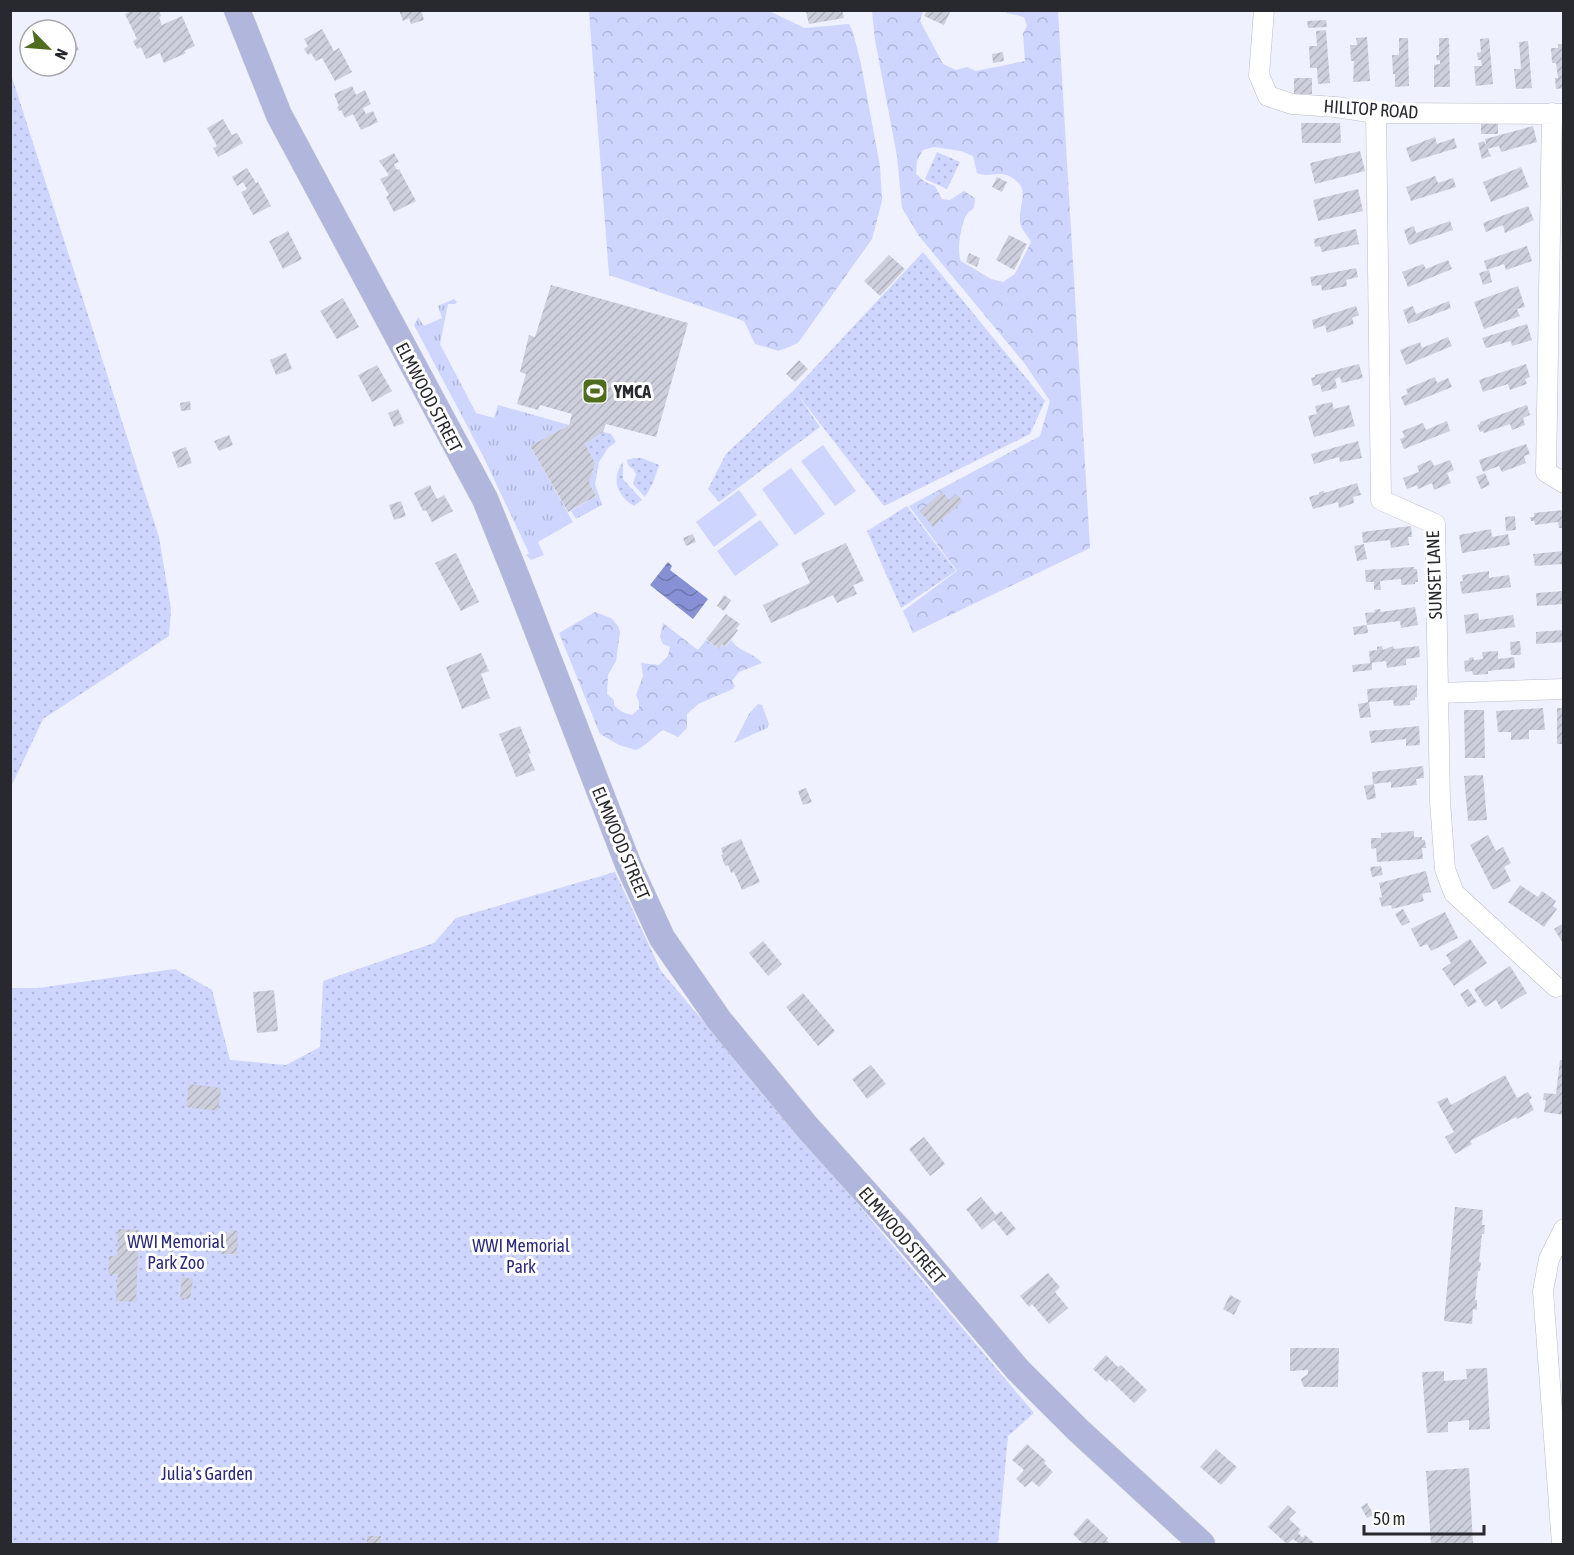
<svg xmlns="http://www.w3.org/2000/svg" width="1574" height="1555" font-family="'Asap Condensed',sans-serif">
<defs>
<pattern id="grass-tufts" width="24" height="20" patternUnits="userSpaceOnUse" patternTransform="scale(1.5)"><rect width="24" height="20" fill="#ced5fe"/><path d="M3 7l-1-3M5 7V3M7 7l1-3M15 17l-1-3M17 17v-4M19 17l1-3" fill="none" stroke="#b1b7da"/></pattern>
<pattern id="forest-crowns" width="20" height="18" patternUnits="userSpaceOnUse" patternTransform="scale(1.5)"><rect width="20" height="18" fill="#ced5fe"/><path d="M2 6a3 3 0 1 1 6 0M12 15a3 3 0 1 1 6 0" fill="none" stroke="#b1b7da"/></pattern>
<pattern id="park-dots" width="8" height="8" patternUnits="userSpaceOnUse" patternTransform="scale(1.5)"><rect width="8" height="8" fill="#ced5fe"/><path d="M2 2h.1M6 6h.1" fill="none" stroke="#b1b7da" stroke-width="1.8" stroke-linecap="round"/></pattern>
<pattern id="water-waves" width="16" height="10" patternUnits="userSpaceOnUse" patternTransform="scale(1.5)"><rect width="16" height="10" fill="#8790d4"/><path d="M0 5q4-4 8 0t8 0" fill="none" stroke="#6e76ac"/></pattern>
<pattern id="building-hatch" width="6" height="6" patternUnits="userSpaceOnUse" patternTransform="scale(1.5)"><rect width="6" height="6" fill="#cdcfdc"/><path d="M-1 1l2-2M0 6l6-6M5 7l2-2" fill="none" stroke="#b0b2bd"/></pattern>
</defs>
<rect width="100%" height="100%" fill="#eff1fe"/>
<path fill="url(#grass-tufts)" d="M454,299L457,302L455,304H448L440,344L476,413L494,418L498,405L569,425L530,446L573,522L538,542L544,555L531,560L526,555L529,553L483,456L414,325L418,317L424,326L442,318L438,306Z
M599,462L595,484L602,505L576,519L571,511L596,496L589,483L595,463Z
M758,704L762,705L769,724L767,728L734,743L749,714Z"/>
<path fill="url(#forest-crowns)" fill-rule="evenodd" d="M589,11H769L805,28L849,24L853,32L861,64L880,166L882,201L872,239L798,343L779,351L755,344L744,321L609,275Z
M872,11H923L920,21L943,64L956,70L967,67L976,71L1025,61L1023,33L1027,26L1024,17L1007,13L1004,11H1058L1090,548L913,633L903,611L957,571L909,506L1040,436L1050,401L1025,364L919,236L902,208L897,156L875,40ZM934,147L961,151L973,156L977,173C988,178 997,171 1009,176C1033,188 1018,203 1020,222C1021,229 1028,236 1031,242L1015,274L1003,282L991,279L961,261C956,252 961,223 967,214C969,211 972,210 974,208L975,198L964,191L950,200L942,199L935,186L925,182L916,174L917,161L923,150Z
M595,612L611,618L618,626L620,632L616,661L608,675L607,694L614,700V705C619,711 624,713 632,715L639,709V702L636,695L643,676L641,663L659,665L668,656L670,647L663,644L660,637L663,623L698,650L706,640L719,649L722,645L726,647L731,640C740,653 753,652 762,663L739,672L732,681L735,686L733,689L698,704L687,714V728L678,737L663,730C653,736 648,745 636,750L619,745L600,734L559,633Z"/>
<path fill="url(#park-dots)" d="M10,71L159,537L171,609L169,636L43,719L11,787Z
M937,152L960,162L947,189L925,179Z
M923,252L1045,401L1030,434L884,506L798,395L820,427L719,502L708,489L726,454L794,390Z
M603,432L611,434L616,442L608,448L599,462L595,463L585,444Z
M634,458H642L659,465L653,483L645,497L633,484L636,474L633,469L628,465L627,460Z
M623,462V479L642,500L634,506C618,496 610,479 623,462Z
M907,506L956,571L901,608L867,531Z
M615,872L661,971L1034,1413L1008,1436L998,1544H11V988H38L175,969L212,990L230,1060L286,1065L320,1047L323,981L434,943L456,918Z"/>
<path fill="#ced5fe" d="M823,445L856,491L835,506L801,461Z
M791,468L825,514L795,535L762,489Z
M739,490L757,515L714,547L696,522Z
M760,520L779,545L735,576L717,551Z"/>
<path fill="url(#water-waves)" d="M668,562L672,566L670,570L708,599L693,619L650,585Z"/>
<path fill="url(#building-hatch)" d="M133,10H159L161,16L159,17L162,25L182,16L195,46L184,51L186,53L164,63L160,53L146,59L141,47L137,49L133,41L137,39L125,14Z
M399,10H421L424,20L411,24L409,18L403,21Z
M817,10H842L844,18L809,24L806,12Z
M927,10H951L944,25L924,16Z
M1326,20L1327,27L1308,28L1307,21Z
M322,29L334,51L339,48L352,72L335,81L322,58L316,61L311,53L308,55L304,49L308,46L304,39Z
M1326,30L1330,83L1318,84L1317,68H1310L1309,46H1317L1316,31Z
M1367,37L1370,81L1353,82L1354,61H1351L1350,45H1357L1356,38Z
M1399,38H1408L1409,86L1395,87V74H1393L1392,55H1399Z
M1439,38H1449L1450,87H1434V65L1440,64V60L1437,61L1436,55H1439Z
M1489,38L1493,84L1476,86L1474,66H1482L1481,60H1478L1477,53L1481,52L1480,39Z
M74,39L79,50L68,54L66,42Z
M1528,41L1532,88L1516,89L1514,69H1521L1519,42Z
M1558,44H1564V88L1556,89L1555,78H1558L1556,63H1552L1551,48H1558Z
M1003,52L1004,61L993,63L992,54Z
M1294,78H1312V94H1294Z
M352,86L356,95L365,90L371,104L363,108L366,114L373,111L378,122L361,130L353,114L345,118L341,110L339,111L337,107L339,106L334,94Z
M223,119L232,135L237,133L243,143L218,157L213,148L217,146L207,128Z
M1481,119H1498V134H1481Z
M1301,123H1340L1341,143H1302Z
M1533,126L1537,142L1501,152L1499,146L1487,149L1485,139Z
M1435,137L1437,144L1454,138L1457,148L1411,162L1406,148Z
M1484,141L1491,156L1482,159L1478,143Z
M1360,151L1365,171L1315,184L1310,163Z
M394,153L399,162L394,164L397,170L399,169L416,201L394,212L386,197L389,195L380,179L389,175L379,161Z
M1521,167L1529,187L1491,202L1483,182Z
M247,168L256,183L258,182L271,206L253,215L241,192L247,189L243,182L237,186L232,177Z
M1435,176L1438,183L1453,178L1456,187L1411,201L1406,187Z
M997,177L1007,182L1002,192L992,187Z
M1358,189L1363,211L1318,221L1313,200Z
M1528,206L1534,220L1505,233L1503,225L1486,232L1483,223Z
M1450,221L1453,230L1409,245L1404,230L1414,226L1416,233Z
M1356,229L1359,244L1322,252L1320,246L1315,247L1314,239Z
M288,231L302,259L283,269L269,241Z
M1009,235L1027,244L1014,270L996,260Z
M1527,246L1532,261L1506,270L1504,264L1487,270L1484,261Z
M969,253L980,258L977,267L966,262Z
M889,255L905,269L880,296L864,281Z
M1448,260L1452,269L1408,287L1402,272L1423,264L1426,269Z
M1356,268L1358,277L1346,280L1347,286L1322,291L1321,285L1312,286L1310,277Z
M1489,270L1492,282L1483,285L1479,273Z
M551,285L688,323L656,437L606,424L603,432L585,444L595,463L589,483L596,496L568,512L530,446L569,425L572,414L540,405L538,410L517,404L526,374L520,372L529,335L535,337Z
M1518,286L1525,307L1517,309L1520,316L1484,329L1474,302Z
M343,298L359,327L337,339L320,311Z
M1449,301L1451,308L1408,324L1403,310L1413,306L1416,314Z
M1356,306L1359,315L1352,318L1354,324L1327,333L1325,325L1314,329L1312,320Z
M1527,324L1532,340L1512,346L1511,341L1486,348L1482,338Z
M1448,337L1452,346L1406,365L1400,350L1420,342L1422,348Z
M286,353L292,369L276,375L270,360Z
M799,360L808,369L795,382L786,374Z
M1359,364L1363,378L1342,383L1340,377L1335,379L1337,388L1322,392L1320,384L1313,386L1311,378L1315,377V375Z
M1526,364L1530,377L1525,379L1527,384L1510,390L1508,384L1483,392L1479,380Z
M377,365L392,391L372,402L358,375Z
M1435,377L1437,383L1448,378L1452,387L1405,406L1401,397L1408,394L1406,389Z
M190,401L191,410L181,411L180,403Z
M1332,402L1334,409L1349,405L1355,426L1314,437L1308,416L1317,414L1315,406Z
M1527,405L1530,415L1523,418L1525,425L1512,430L1510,424L1484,433L1483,431L1480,432L1477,425L1480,424V422Z
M398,409L404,423L394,427L388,413Z
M1447,421L1450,431L1404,449L1400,439L1405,437L1402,431L1423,423L1426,430Z
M229,435L233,445L219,451L214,441Z
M1358,441L1362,458L1340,462L1339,457L1314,464L1311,454Z
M1526,444L1530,454L1524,456L1526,463L1502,472L1499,466L1483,472L1479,460Z
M186,447L192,463L178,468L172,452Z
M1431,460L1434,466L1450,460L1454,470L1447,473L1451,483L1434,490L1432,483L1418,489L1417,485L1407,489L1403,478L1419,472L1417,466Z
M1485,473L1490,485L1481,489L1476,477Z
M1357,483L1361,495L1353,497L1354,503L1339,508L1338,502L1313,509L1309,497L1319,494V492L1324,491V493Z
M430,485L437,499L444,495L453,511L432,522L426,510L423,511L414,493Z
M942,492L949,500L956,494L963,501L933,527L920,511Z
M401,501L406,516L394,520L389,505Z
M1564,510V528H1559L1558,522L1535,525L1534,521H1531L1530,517H1534V513Z
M1515,516L1516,530L1506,531L1505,517Z
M1411,526L1412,537H1408L1409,545L1391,548L1390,540L1363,543L1362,532Z
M1491,529L1492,537L1508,534L1510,545L1462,553L1459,535Z
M693,534L696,542L686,546L683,538Z
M846,543L864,581L853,585L857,594L837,603L833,595L771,623L763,605L810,583L801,563Z
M1364,544L1367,559L1357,561L1354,546Z
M1564,551V570L1561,564L1535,566L1533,554Z
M456,553L479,602L461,611L435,563Z
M1414,567V569H1417L1418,582H1415V584L1401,585V579L1380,581L1381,590H1374V582H1366L1365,570Z
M1489,571V578L1509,575L1511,587L1462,594L1460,582L1463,581L1462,575Z
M1564,591V604L1537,606L1536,593Z
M724,595L731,600L724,611L717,606Z
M1415,607L1418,625L1401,628L1400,621L1367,625L1365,613L1375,612L1374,610L1380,609L1381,612Z
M1478,613L1479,620L1513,615L1515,627L1466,634L1464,615Z
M726,614L740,624L736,629L738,630L725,647L722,644L719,649L706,639Z
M1367,625L1368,633L1354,635L1353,627Z
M1564,630V642L1536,644V632Z
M1520,641L1521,655H1511L1510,642Z
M1382,646L1383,650L1393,646L1394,649L1419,646L1420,657L1406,659V665L1387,668L1386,661L1370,663L1369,651L1377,650V647Z
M1498,651V659L1514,657L1515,668L1488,671V674L1473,675L1472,671L1465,672L1464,661L1469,660V658L1473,657L1474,660L1483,659L1482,652Z
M481,653L489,671L481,674L490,698L462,709L446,667Z
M1372,663V670L1353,672L1352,665Z
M1417,685V697H1415V700L1410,701V705L1394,706L1393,700L1368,702L1367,689Z
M1369,702L1371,717L1360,718L1358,704Z
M1543,708L1545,730H1529V739L1511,740V732H1498L1496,711Z
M1557,708H1564V744H1557Z
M1464,710H1484L1485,758H1465Z
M520,726L531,753L528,754L535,770L516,777L499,734Z
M1419,726L1420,745L1406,746V739L1371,743L1369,731Z
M1423,766L1424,778L1416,779L1417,785L1391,788V782L1373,784L1372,772Z
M1483,775L1487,820L1468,821L1464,776Z
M1374,784L1376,798L1367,800L1364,786Z
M806,788L812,802L803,805L798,791Z
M1414,831V837H1422V840H1425L1426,848H1422L1423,859L1377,862L1376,848L1371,849V838H1381V833Z
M1488,835L1496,851L1503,847L1511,863L1504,867L1511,881L1493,890L1470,845Z
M741,839L760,882L742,890L734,872L731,873L728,865L725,866L721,855L723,854L721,848Z
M1381,866L1383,875L1372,877L1370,867Z
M1426,871L1431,892L1422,894L1424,901L1392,909L1391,905L1382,907L1379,898L1382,897L1379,883Z
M1520,885L1538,897L1542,891L1556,901L1553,906L1557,909L1544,927L1508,902Z
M1403,909L1410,922L1402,926L1395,914Z
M1445,912L1458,938L1431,951L1427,944L1420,947L1411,929Z
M1564,923V945L1554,929Z
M1470,939L1487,963L1454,986L1442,969L1451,963L1446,955Z
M763,941L782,964L768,976L749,953Z
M1510,966L1527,993L1501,1009L1496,1000L1485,1007L1474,989Z
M1468,989L1477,1002L1468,1007L1460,994Z
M274,990L278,1031L257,1033L253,992Z
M803,993L835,1031L818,1046L786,1007Z
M1560,1060H1564V1115L1544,1112L1546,1100H1543L1544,1093L1556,1094Z
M871,1065L886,1084L867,1099L852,1079Z
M1505,1075L1517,1098L1528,1092L1532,1098L1529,1100L1534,1110L1517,1119L1516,1117L1470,1141L1472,1144L1455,1154L1445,1137L1454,1132L1437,1102L1447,1097L1451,1105Z
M189,1084L221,1088L218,1111L186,1107Z
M924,1137L945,1164L930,1176L909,1149Z
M981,1197L996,1215L1001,1211L1016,1229L1007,1236L994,1220L982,1230L966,1209Z
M1455,1207L1483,1210L1482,1225H1485L1484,1234H1482L1479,1262H1481L1480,1271H1478L1475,1300H1477V1310L1473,1309L1472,1324L1444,1321Z
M118,1229L139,1230L136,1302L116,1301L118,1274H108L109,1256H117Z
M231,1230L238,1231L237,1254H220V1232L231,1233Z
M1048,1273L1060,1287L1055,1292L1068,1308L1049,1324L1032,1304L1029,1307L1020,1296Z
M182,1277L193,1279L190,1299L180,1298Z
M1230,1295L1241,1301L1234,1315L1223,1309Z
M1290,1348H1339L1338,1387H1305L1303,1386L1301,1379L1308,1374V1370L1290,1371Z
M1106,1355L1118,1367L1121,1365L1147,1390L1134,1403L1109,1379L1107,1382L1093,1369Z
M1487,1368L1490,1429L1469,1430V1420L1448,1422V1432L1427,1433L1422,1372L1444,1371V1381L1467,1379L1466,1369Z
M1027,1444L1046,1461L1044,1463L1053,1472L1039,1487L1032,1481L1025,1487L1016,1479L1024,1470L1012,1460Z
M1216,1449L1237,1467L1221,1485L1200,1467Z
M1469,1468L1473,1544H1431L1426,1471Z
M1367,1503L1374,1515L1367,1518L1361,1507Z
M1288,1505L1296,1512L1289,1519L1301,1530L1298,1533L1303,1538L1305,1535L1315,1544H1300L1293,1539L1287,1544L1268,1527Z
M1087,1518L1108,1538L1106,1540L1111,1544H1083L1073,1534Z
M367,1536H381V1544H367Z"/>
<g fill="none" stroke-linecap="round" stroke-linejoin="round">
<g stroke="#bbbdca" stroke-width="21">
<path id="minor" d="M1264,10L1259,75L1268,96L1292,104L1336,107L1376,113L1564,114
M1376,113L1381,500L1435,524L1440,801L1445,869L1454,893L1556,987
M1552,113L1546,472L1564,483
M1438,693L1564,689
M1562,1544L1543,1291L1549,1259L1564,1229"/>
</g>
<g stroke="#d4d4d5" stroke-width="27">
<path id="major" d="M237,10L279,115L485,499L517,578L628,864L662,938L719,1020L807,1127L902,1233L1018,1370L1078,1430L1202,1544"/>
</g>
<use href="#minor" stroke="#fff" stroke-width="20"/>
<use href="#major" stroke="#b1b6dc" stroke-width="26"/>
</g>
<defs>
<g id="stadium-square" transform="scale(1.35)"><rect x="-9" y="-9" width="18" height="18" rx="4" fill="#4f6c1f" stroke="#fff"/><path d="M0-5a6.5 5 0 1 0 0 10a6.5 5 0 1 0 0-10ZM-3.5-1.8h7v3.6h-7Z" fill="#fff"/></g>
</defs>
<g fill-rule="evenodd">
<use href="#stadium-square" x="595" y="391"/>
</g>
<g text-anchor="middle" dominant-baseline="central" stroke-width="6" stroke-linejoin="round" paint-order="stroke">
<g font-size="18" fill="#28292e" stroke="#fff">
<text transform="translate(1371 109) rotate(4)">HILLTOP ROAD</text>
<text transform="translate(429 397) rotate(62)">ELMWOOD STREET</text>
<text transform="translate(1434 575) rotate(-92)">SUNSET LANE</text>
<text transform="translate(621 843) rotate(67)">ELMWOOD STREET</text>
<text transform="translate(902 1235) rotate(49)">ELMWOOD STREET</text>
</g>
<g font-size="18" font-weight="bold" fill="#28292e" stroke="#fff" text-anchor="start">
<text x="614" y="391">YMCA</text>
</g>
<g font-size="18" fill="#2c2b7b" stroke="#fff">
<text x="176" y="1241">WWI Memorial<tspan x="176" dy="21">Park Zoo</tspan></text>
<text x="521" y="1245">WWI Memorial<tspan x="521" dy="21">Park</tspan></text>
<text x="207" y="1473">Julia's Garden</text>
</g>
</g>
<rect width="1574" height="1555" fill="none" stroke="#28292e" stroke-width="24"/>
<g transform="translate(48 48) rotate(115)"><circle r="28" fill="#ffffff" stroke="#a9a9ab" stroke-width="1.5"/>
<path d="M0-4.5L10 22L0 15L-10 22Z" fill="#4f6c1f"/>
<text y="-9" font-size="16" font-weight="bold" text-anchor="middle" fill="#28292e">N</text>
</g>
<path d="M1364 1525v9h120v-9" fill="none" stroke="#28292e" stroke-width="3"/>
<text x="1373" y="1525" font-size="18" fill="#28292e" stroke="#ffffff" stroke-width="4.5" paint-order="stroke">50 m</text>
</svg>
